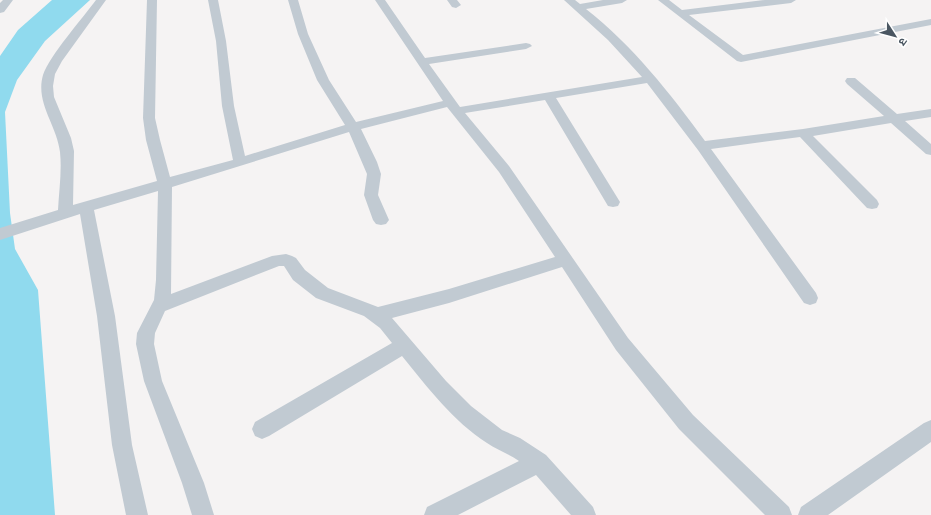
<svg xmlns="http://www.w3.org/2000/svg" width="931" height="515" font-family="'IBM Plex Sans','Noto Sans Devanagari',sans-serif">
<rect width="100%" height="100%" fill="#f5f3f3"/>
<path fill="#90daee" d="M52,0H90L45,41L17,80L5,112L10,213L15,249L38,290L55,515H0V56L18,30Z"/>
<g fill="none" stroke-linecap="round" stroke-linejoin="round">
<path fill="#c1cad2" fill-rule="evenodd" d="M3,0H13L4,12L0,13V3Z
M96,0H106L62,61L55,74L53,86L54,97L71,138L74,151L73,205L157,181L146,140L143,118L147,0H157L155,118L160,140L170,177L233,160L222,106L216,41L208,0H218L226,41L234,106L245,156L345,125L317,80L298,34L288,0H298L308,34L329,80L356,122L443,101L375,0H385L425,58L526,43L530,44L532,46L526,49L429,64L460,107L642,77L608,40L564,0H575L580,4L603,0H627L622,3L586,9C633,46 670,93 705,141L803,129L884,116L847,84L845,81L847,78H855L897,114L931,109V117L905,121L931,144V155L926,154L891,123L813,136L877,200L879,204L877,208L872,209L867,208L800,137L711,149L816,293L818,298L816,303L810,305L804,303L698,150L647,83L556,98L620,202L618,206L613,207L608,206L545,100L465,113L509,166L628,338L693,415L789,507L792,515H765L679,429L616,350L562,267L449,303L392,318L446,381L471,406L502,430L520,438L546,455L593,507L596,515H571L536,475L458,515H424L427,507L519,461C509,454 497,450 487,443C453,421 428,388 402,356L269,436L262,439L255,436L252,429L255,422L392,343L380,328L364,316L316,298L293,280L284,266H279L165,311L155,333L154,344L162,381L204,483L214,515H192L182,483L144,381L136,344L137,333L154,300L156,280L158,191L94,210L115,316L132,445L148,515H126L112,445L97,316L80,214L0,240V228L58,210C59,191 62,171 60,152C57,125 35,103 43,75C50,55 82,19 96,0ZM447,107L499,172L555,257L449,289L378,307L328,288L305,270L296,258L292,256L286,254L272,256L171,294L172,187L349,132L367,174L364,195L373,220L376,224L381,225L386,224L389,220L378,195L381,174L377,162L361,129Z
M447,0H457L461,5L456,8L452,7Z
M658,0H669L682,10L765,0H796L791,3L689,15L743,55L931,19V25L741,62L737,61Z
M931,420V442L828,515H798L801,507L924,423Z"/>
</g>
<g transform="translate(895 36) rotate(126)" stroke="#ffffff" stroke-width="3" paint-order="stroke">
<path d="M0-3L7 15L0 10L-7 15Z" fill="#4a5661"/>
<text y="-6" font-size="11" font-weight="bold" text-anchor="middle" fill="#4a5661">उ</text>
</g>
</svg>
